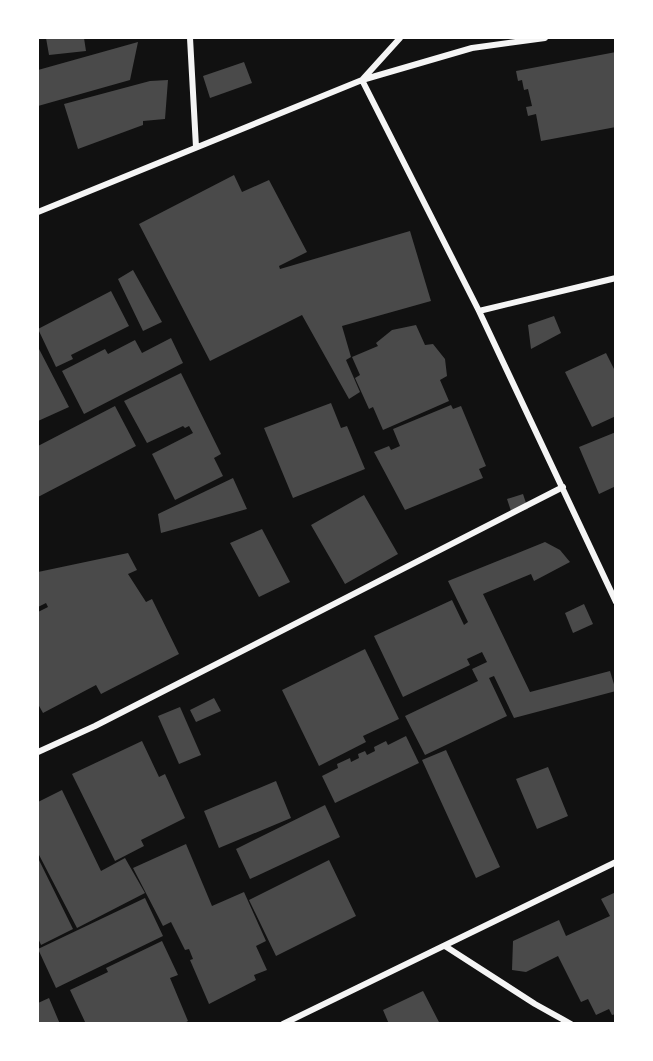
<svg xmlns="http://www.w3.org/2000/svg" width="653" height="1061" font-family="Quicksand,sans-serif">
<rect width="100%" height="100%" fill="#111"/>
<path fill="#4a4a4a" d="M46,38H84L86,51L49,55Z
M138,42L130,80L38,106V70Z
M616,52V127L541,141L536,114L528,116L526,107L532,106L528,89L524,90L522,80L518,81L516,71Z
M244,62L252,83L210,98L203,76Z
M168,80L165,119L143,121V125L78,149L64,104L150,81Z
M234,175L242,192L269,180L307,252L279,266L280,269L410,231L431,301L342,326L351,357L346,360L360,392L349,399L302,315L210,361L139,224Z
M133,270L162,322L143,331L118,279Z
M111,291L129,326L71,355L73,359L56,367L38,329Z
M554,316L561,333L531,349L528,325Z
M416,325L425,345L433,344L445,359L447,376L440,380L449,401L383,430L373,407L369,409L355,378L360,375L352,357L378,346L376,343L392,330Z
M171,338L183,363L84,414L62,371L105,349L108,354L135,340L142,353Z
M38,347L69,407L38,421Z
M606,353L616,373V416L592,427L565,372Z
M181,373L221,454L214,458L223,476L175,500L152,454L193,433L189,426L185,428L183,426L147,443L124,401Z
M331,403L341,428L347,426L365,469L293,498L264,428Z
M451,405L453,409L461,406L486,466L479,469L483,478L405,510L374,452L389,446L391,450L400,446L393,429Z
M115,406L136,446L38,497V446Z
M616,432V486L599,494L579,447Z
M233,478L247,509L161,533L158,514Z
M523,494L528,509L512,514L507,499Z
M364,495L398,554L345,584L311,525Z
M262,529L290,582L259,597L230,543Z
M545,542L560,550L570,562L534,581L531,574L483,594L530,692L610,671L616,691L514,718L494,676L489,678L507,716L425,755L405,716L478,681L472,669L487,662L482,652L467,659L470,665L403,697L374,636L452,600L464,625L468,622L448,581Z
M128,553L137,570L128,574L146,602L152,599L179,654L101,694L96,685L43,713L38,704V612L48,607L46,603L38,607V572Z
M584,604L593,624L573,633L565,613Z
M365,649L399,719L363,736L366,742L319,766L282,690Z
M214,698L221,711L196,722L190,710Z
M180,707L201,755L179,764L158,716Z
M406,736L419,763L335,803L322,776L338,768L337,764L350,758L351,762L359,758L358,754L365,751L367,755L375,751L374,747L386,741L388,745Z
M142,741L159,777L165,774L185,818L141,840L144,846L115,861L72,774Z
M446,750L500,867L476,878L422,760Z
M548,767L568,816L537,829L516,779Z
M276,781L291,818L219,848L204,811Z
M62,790L101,871L125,858L145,893L77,928L38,853V802Z
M325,805L340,837L250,879L236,849Z
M186,844L212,906L244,892L266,941L256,946L267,970L254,975L256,980L209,1004L190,960L193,959L189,949L185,950L171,922L163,926L133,868Z
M38,858L73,929L41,945L38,938Z
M329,860L356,916L276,956L249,900Z
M616,892V1014L612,1015L609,1009L596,1015L588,999L581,1002L558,956L526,972L512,970L513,941L559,920L566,936L610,916L601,899Z
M145,898L163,936L56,988L38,949Z
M162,941L178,975L170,978L188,1021L183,1024H86L70,990L108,972L106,968Z
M423,991L440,1024H389L383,1010Z
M49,998L60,1024H38V1003Z"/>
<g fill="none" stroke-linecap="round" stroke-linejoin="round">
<path stroke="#f5f5f5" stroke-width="6" d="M190,38L196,147
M400,38L362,80L479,311L616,602
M38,212L362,80L472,48L545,38
M479,311L616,278
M38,752L95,726L563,487
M445,946L535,1004L571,1024
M283,1024L616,862"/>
</g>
<rect width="653" height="1061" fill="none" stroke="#ffffff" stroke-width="78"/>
</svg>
